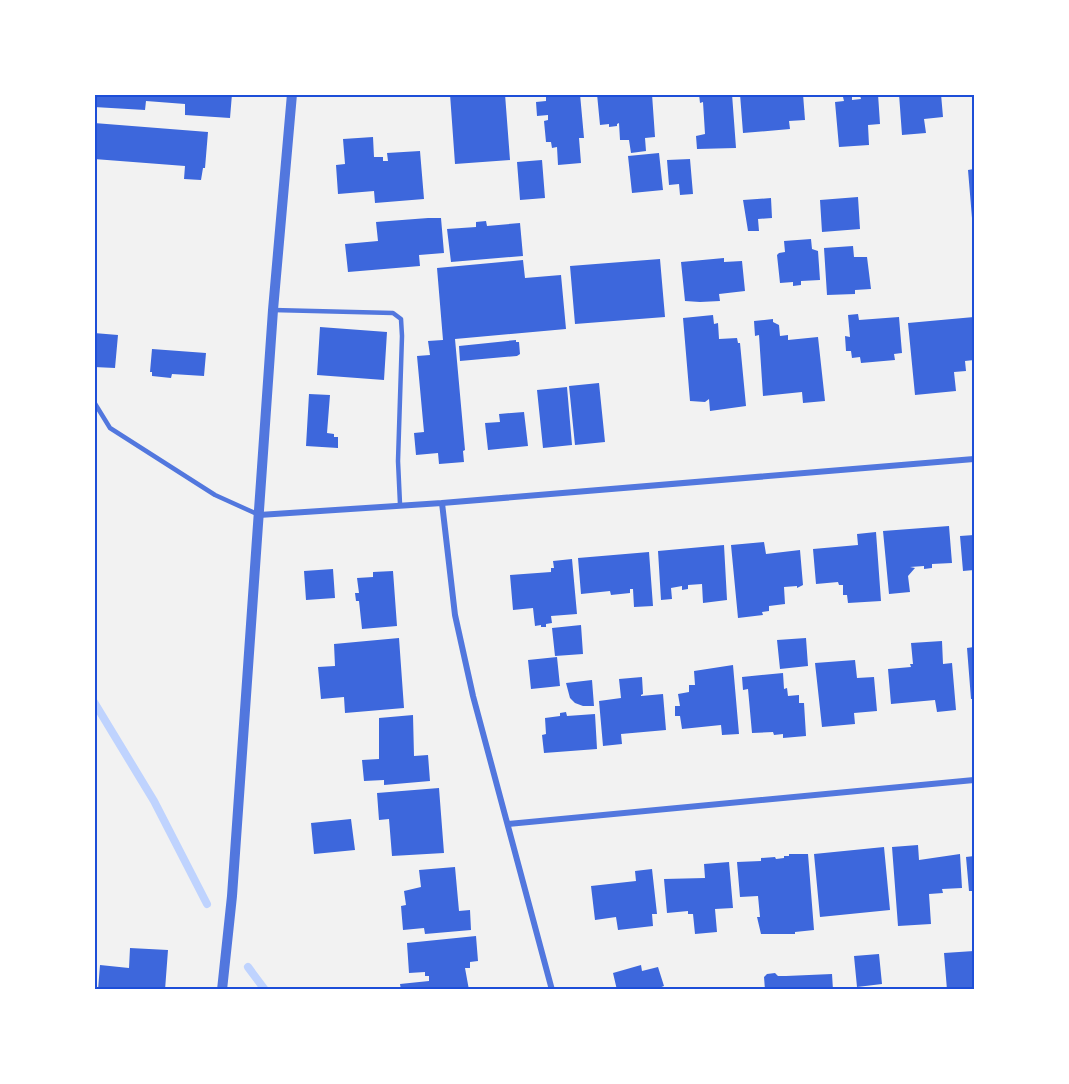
<svg xmlns="http://www.w3.org/2000/svg" width="1069" height="1084" font-family="Barlow,sans-serif">
<rect width="100%" height="100%" fill="#f2f2f2"/>
<g fill="none" stroke-linecap="round" stroke-linejoin="round">
<path stroke="#bfd3fe" stroke-width="8" d="M94,702L154,801L207,904
M248,967L265,990"/>
</g>
<path fill="#3d67dc" d="M94,94H232L230,118L185,115V104L146,101L145,110L94,107Z
M450,94H505L510,160L455,164Z
M580,94L584,138H579L581,163L558,165L557,147L552,148L551,142H546L544,121L548,120V115L537,116L536,102L546,101V95Z
M597,94H652L655,137L645,138L646,151L631,153L629,140H620L619,123L617,124V126L609,127V124L600,125Z
M699,94H732L736,148L697,149L696,136L705,134L703,102L700,103Z
M740,94H803L805,120L789,121L790,129L743,133Z
M878,94L880,124L868,125L869,145L839,147L835,102L844,101L843,97L852,96V100L861,99L860,95Z
M899,94H941L943,117L924,119L926,133L902,135Z
M94,123L208,132L205,168H203L201,180L184,179L185,166L94,159Z
M373,137L374,157H383V161H388L387,153L420,151L424,199L375,203L374,191L338,194L336,165L345,164L343,139Z
M659,153L663,190L632,193L628,156Z
M690,159L693,194L680,195L679,184L669,185L667,160Z
M542,160L545,198L520,200L517,162Z
M974,169V218H972L968,170Z
M858,197L860,229L822,232L820,200Z
M771,198L772,218L758,219L759,231H748L743,200Z
M428,218H441L444,253L419,255L420,266L348,272L345,244L378,241L376,222Z
M486,221L487,226L520,223L523,256L451,262L447,229L476,227V222Z
M811,239L812,249L818,251L820,280L801,281V285L793,286V282L780,283L777,255L779,253L785,252L784,241Z
M853,246L854,257H867L871,289L855,290V294L827,295L824,248Z
M724,258V262L742,261L745,291L719,294L720,301L700,302L685,301L681,262Z
M660,259L665,317L575,324L570,266Z
M523,260L525,278L561,275L566,329L455,339L465,450L463,451L464,462L439,464L438,453L416,455L414,433L424,432L417,356L430,355L428,341L443,340L437,268Z
M858,314L859,320L899,317L902,353L894,354L895,360L861,363L860,357L852,358L851,351H846L845,336L850,337L848,315Z
M713,315L714,324L718,323L719,339L737,338L738,343H740L746,406L710,411L709,399L705,402L690,401L683,318Z
M974,317V360L965,361L966,371L954,372L956,391L915,395L908,323Z
M773,319V322L779,325L780,336L788,335V340L818,337L825,401L803,403L802,392L763,396L759,335L755,336L754,321Z
M320,327L387,332L384,380L317,375Z
M94,333L118,335L115,368L94,367Z
M516,340V342H519L520,354L517,356L460,361L459,346Z
M152,349L206,353L204,376L172,374L171,378L152,376V372H150Z
M599,383L605,442L575,445L569,386Z
M567,387L572,445L543,448L537,390Z
M309,394L330,395L327,433L334,434V437H338V448L306,446Z
M524,412L528,446L488,450L485,423L500,422L499,414Z
M949,526L952,563L932,564V568L924,569V566L910,567L915,568L908,576L910,592L889,594L883,531Z
M876,532L881,601L848,603L847,595H843V585H839L838,582L816,584L813,549L858,545L857,534Z
M974,535V570L963,571L960,536Z
M764,542L766,554L800,550L803,585L797,588V586L784,587L785,604L769,606V611L762,612L763,615L738,618L731,545Z
M724,545L727,600L703,603L702,584L688,585V589L682,590V586L671,588L672,599L661,600L658,551Z
M649,552L653,606L634,607L633,589H630V593L611,595L610,591L581,594L578,558Z
M572,559L577,614L551,616L552,623L546,624V627H541V625L535,626L533,608L513,610L510,575L551,572V568H554L553,561Z
M333,569L335,598L306,600L304,571Z
M393,571L397,626L362,629L359,601H356L355,593H359L357,578L373,577V572Z
M581,625L583,654L555,656L552,628Z
M399,638L404,708L345,713L344,697L321,699L318,667L335,666L334,644Z
M806,638L808,666L780,669L777,640Z
M942,641L943,664L952,663L956,710L937,712L935,700L891,704L888,669L911,667L910,664H913L911,643Z
M974,647V699H971L967,648Z
M557,657L560,686L531,689L528,660Z
M855,660L857,678L874,677L877,711L854,713L855,724L822,727L815,663Z
M733,665L739,734L722,735L721,725L682,729L680,716H675V706H680L678,694L689,692V685H695L694,671Z
M783,673L784,689L787,688L788,696L799,695V703H804L806,736L783,738V734L774,735L773,732L752,733L748,689L743,690L742,677Z
M642,677L643,694L641,695V696L663,694L666,730L621,734L622,744L603,746L599,701L621,698L619,679Z
M592,680L594,706H583L575,703L570,698L566,683Z
M566,712L567,716L595,714L597,749L544,753L542,735L546,734L545,718L560,716V713Z
M413,715L414,756L428,755L430,781L384,785V780L364,781L362,760L379,759V718Z
M439,788L444,853L392,856L389,819L379,820L377,793Z
M351,819L355,850L314,854L311,823Z
M918,845L919,860L960,854L962,888L942,889L943,893L929,894L931,924L898,926L892,847Z
M884,847L890,910L820,917L814,854Z
M789,854H808L814,930L795,932V934H761L757,917H760L758,896L740,897L737,862L761,861V858L775,857L776,859L784,858V856H789Z
M974,856V891H969L966,857Z
M729,862L733,908L715,909L717,932L695,934L693,914H688V911L667,913L664,879L705,878L704,864Z
M455,867L459,911L470,910L471,930L425,934L424,928L403,930L401,906L406,905L404,891L421,887L419,870Z
M652,869L657,914H652L653,926L618,930L616,917L595,920L591,886L636,881L635,871Z
M476,936L478,961L470,962V968H465L469,990H401L400,984L429,981V976H425V972L409,973L407,943Z
M130,948L168,950L165,990H98L100,965L129,968Z
M974,951V990H947L944,953Z
M879,954L882,984L857,987L854,956Z
M641,965L642,971L658,967L664,986L654,990H617L613,973Z
M775,973L778,976H786L832,974L833,990H765L764,977L767,974Z"/>
<g fill="none" stroke-linecap="round" stroke-linejoin="round">
<path stroke="#5277de" stroke-width="4.5" d="M273,310L393,313L401,319L402,336L398,461L400,504
M94,402L110,428L215,495L257,514"/>
<path stroke="#5277de" stroke-width="6" d="M442,503L455,615L473,696L552,990
M259,515L442,503L974,459
M508,824L974,780"/>
<path stroke="#5277de" stroke-width="10" d="M222,990L232,896L273,310L292,94"/>
</g>
<rect width="1069" height="1084" fill="none" stroke="#ffffff" stroke-width="192"/>
<rect x="96" y="96" width="877" height="892" fill="none" stroke="#1d4ed8" stroke-width="2"/>
</svg>
